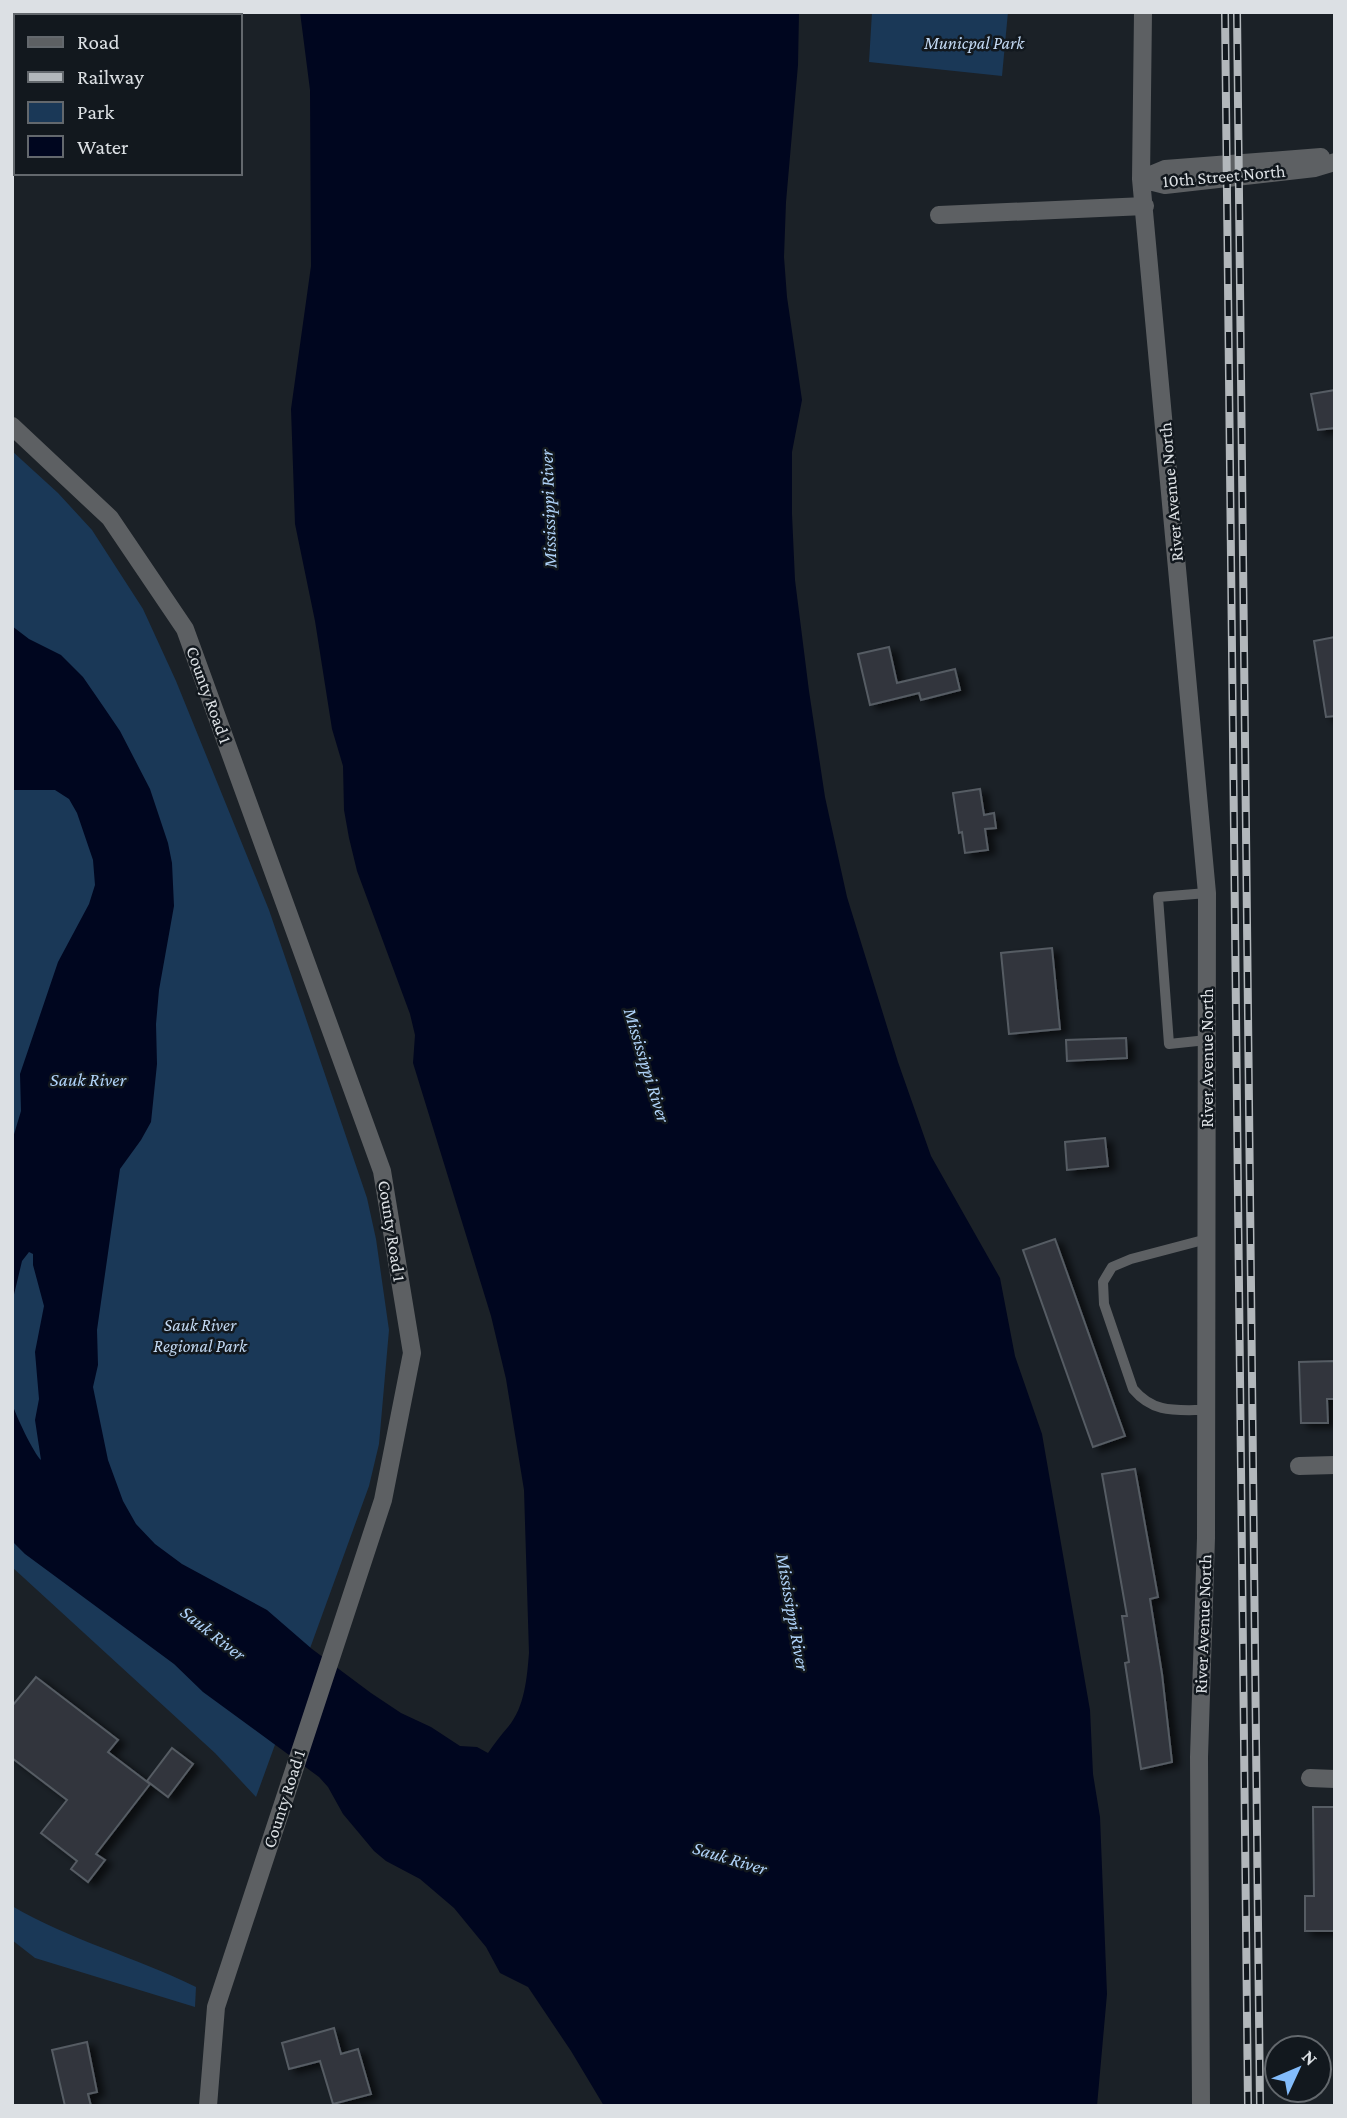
<svg xmlns="http://www.w3.org/2000/svg" width="1347" height="2118" font-family="'Crimson Pro',serif">
<defs>
<filter id="shadow"><feDropShadow dx="7" dy="4" stdDeviation="3.5" flood-color="#0009"/></filter>
</defs>
<rect width="100%" height="100%" fill="#1b2127"/>
<path fill="#1a3857" d="M872,12H1008L1002,76L869,62Z
M12,451L58,493L92,530L143,609L176,681L269,910L367,1198L376,1239L389,1330L379,1444L369,1486L256,1797L215,1753L12,1567Z
M12,1906C70,1940 135,1957 196,1987L195,2007L35,1958L12,1940Z"/>
<path fill="#00061f" d="M300,12H799L798,65L786,202L784,257L787,297L802,400L792,452V514L795,580L809,691L825,797L847,897L898,1062L931,1156L1000,1278L1015,1356L1042,1434L1090,1710L1093,1774L1100,1817L1107,1994L1097,2106H604L571,2051L528,1987L500,1973L486,1947L454,1908L420,1879L386,1861L374,1851L343,1814L328,1787L319,1777L203,1692L174,1664L25,1554L12,1541V1403C15,1414 34,1454 41,1460L35,1420L39,1399L35,1352L44,1306L33,1265V1254L29,1252L22,1261L12,1303V1141L21,1111L20,1074L58,962L89,904L95,885L93,860L77,813L69,799L55,790H12V626L29,639L61,655L83,677L103,706L120,731L150,789L168,843L172,863L174,906L159,990L156,1024L157,1064L151,1122L141,1140L120,1169L97,1330L98,1365L93,1387L108,1460L123,1501L136,1524L155,1544L182,1564L267,1610L312,1649L371,1693L401,1713L431,1727L460,1746L477,1747L488,1753C495,1743 501,1735 508,1727C525,1707 527,1677 529,1653L524,1490L506,1379L491,1316L413,1063L415,1035L410,1014L357,871L349,838L344,810L343,766L332,729L315,621L295,524L291,409L311,266L310,90Z"/>
<path fill="#30363d" stroke="#565c64" stroke-width="2" filter="url(#shadow)" d="M1335,390V428L1318,430L1311,394Z
M1335,637V716L1326,717L1314,641Z
M889,647L897,683L955,669L960,690L921,700L919,693L870,705L858,654Z
M980,789L984,815L994,813L996,828L985,829L988,850L965,853L962,832L959,833L953,793Z
M1052,948L1060,1029L1009,1034L1001,953Z
M1126,1038L1127,1058L1067,1061L1066,1040Z
M1105,1138L1108,1166L1067,1170L1065,1142Z
M1055,1239L1125,1436L1093,1447L1023,1250Z
M1335,1361V1399H1327L1328,1423H1301L1299,1362Z
M1135,1469L1158,1597L1150,1599L1162,1674L1172,1762L1141,1769L1125,1663L1129,1662L1122,1616H1127L1102,1474Z
M36,1677L118,1740L108,1752L150,1784L96,1854L105,1860L88,1882L71,1869L77,1861L41,1833L67,1800L12,1758V1706Z
M172,1748L193,1764L168,1797L147,1781Z
M1313,1807H1335V1931H1305V1896H1314Z
M334,2028L341,2054L358,2049L371,2094L333,2104L320,2061L289,2069L282,2043Z
M87,2042L97,2092L88,2094L91,2106H65L52,2050Z"/>
<g fill="none" stroke-linecap="round" stroke-linejoin="round">
<path stroke="#5d6063" stroke-width="10" d="M1207,1040L1169,1044L1158,897L1207,893
M1206,1410C1176,1410 1154,1414 1133,1389L1104,1304L1103,1282L1112,1267L1131,1259L1207,1239"/>
<path stroke="#5d6063" stroke-width="18" d="M1143,12L1141,179L1207,893L1206,1538L1199,1757L1201,2106
M1141,179L1165,185L1315,168L1335,162
M1141,179L1165,169L1321,157
M939,215L1145,206
M1299,1466L1335,1465
M1310,1778L1335,1779"/>
<path stroke="#5d6063" stroke-width="18" d="M12,426L110,518L185,629L382,1171L412,1353L383,1500L216,2007L208,2106"/>
<g stroke="#b2b7bb" stroke-width="8">
<path id="rail" d="M1225,12L1248,2106
M1237,12L1260,2106"/>
</g>
<use href="#rail" stroke="#12181e" stroke-width="5" stroke-dasharray="16" stroke-linecap="butt"/>
</g>
<g text-anchor="middle" dominant-baseline="central" stroke-width="5" stroke-linejoin="round" paint-order="stroke">
<g font-size="18" font-style="italic" fill="#c3d9f3" stroke="#12181e">
<text x="974" y="43">Municpal Park</text>
<text x="200" y="1325">Sauk River<tspan x="200" dy="21">Regional Park</tspan></text>
</g>
<g font-size="18" fill="#dce0e4" stroke="#12181e">
<text transform="translate(1224 176) rotate(-5)">10th Street North</text>
<text transform="translate(1171 492) rotate(-95)">River Avenue North</text>
<text transform="translate(209 695) rotate(70)">County Road 1</text>
<text transform="translate(1207 1058) rotate(-90)">River Avenue North</text>
<text transform="translate(392 1231) rotate(81)">County Road 1</text>
<text transform="translate(1203 1624) rotate(-88)">River Avenue North</text>
<text transform="translate(284 1799) rotate(-72)">County Road 1</text>
</g>
<g font-size="19" font-style="italic" fill="#b0d3f9" stroke="#12181e">
<text transform="translate(548 509) rotate(-92)">Mississippi River</text>
<text transform="translate(647 1065) rotate(73)">Mississippi River</text>
<text x="88" y="1079">Sauk River</text>
<text transform="translate(793 1612) rotate(80)">Mississippi River</text>
<text transform="translate(213 1633) rotate(38)">Sauk River</text>
<text transform="translate(730 1858) rotate(17)">Sauk River</text>
</g>
</g>
<rect width="1347" height="2118" fill="none" stroke="#dce0e4" stroke-width="28"/>
<rect x="14" y="14" width="228" height="161" fill="#12181e" stroke="#63686d" stroke-width="2"/>
<rect x="28" y="37" width="35" height="10" fill="#5d6063" stroke="#63686d" stroke-width="2"/>
<text x="77" y="49" font-size="21" fill="#dce0e4">Road</text>
<rect x="28" y="72" width="35" height="10" fill="#b2b7bb" stroke="#63686d" stroke-width="2"/>
<text x="77" y="84" font-size="21" fill="#dce0e4">Railway</text>
<rect x="28" y="102" width="35" height="21" fill="#1a3857" stroke="#63686d" stroke-width="2"/>
<text x="77" y="119" font-size="21" fill="#dce0e4">Park</text>
<rect x="28" y="136" width="35" height="21" fill="#00061f" stroke="#63686d" stroke-width="2"/>
<text x="77" y="154" font-size="21" fill="#dce0e4">Water</text>
<g transform="translate(1298 2069) rotate(46)"><circle r="33" fill="#12181e" stroke="#63686d" stroke-width="2"/>
<path d="M0-5L12 26L0 18L-12 26Z" fill="#83bcfb"/>
<text y="-10" font-size="19" font-weight="bold" text-anchor="middle" fill="#dce0e4">N</text>
</g>
</svg>
